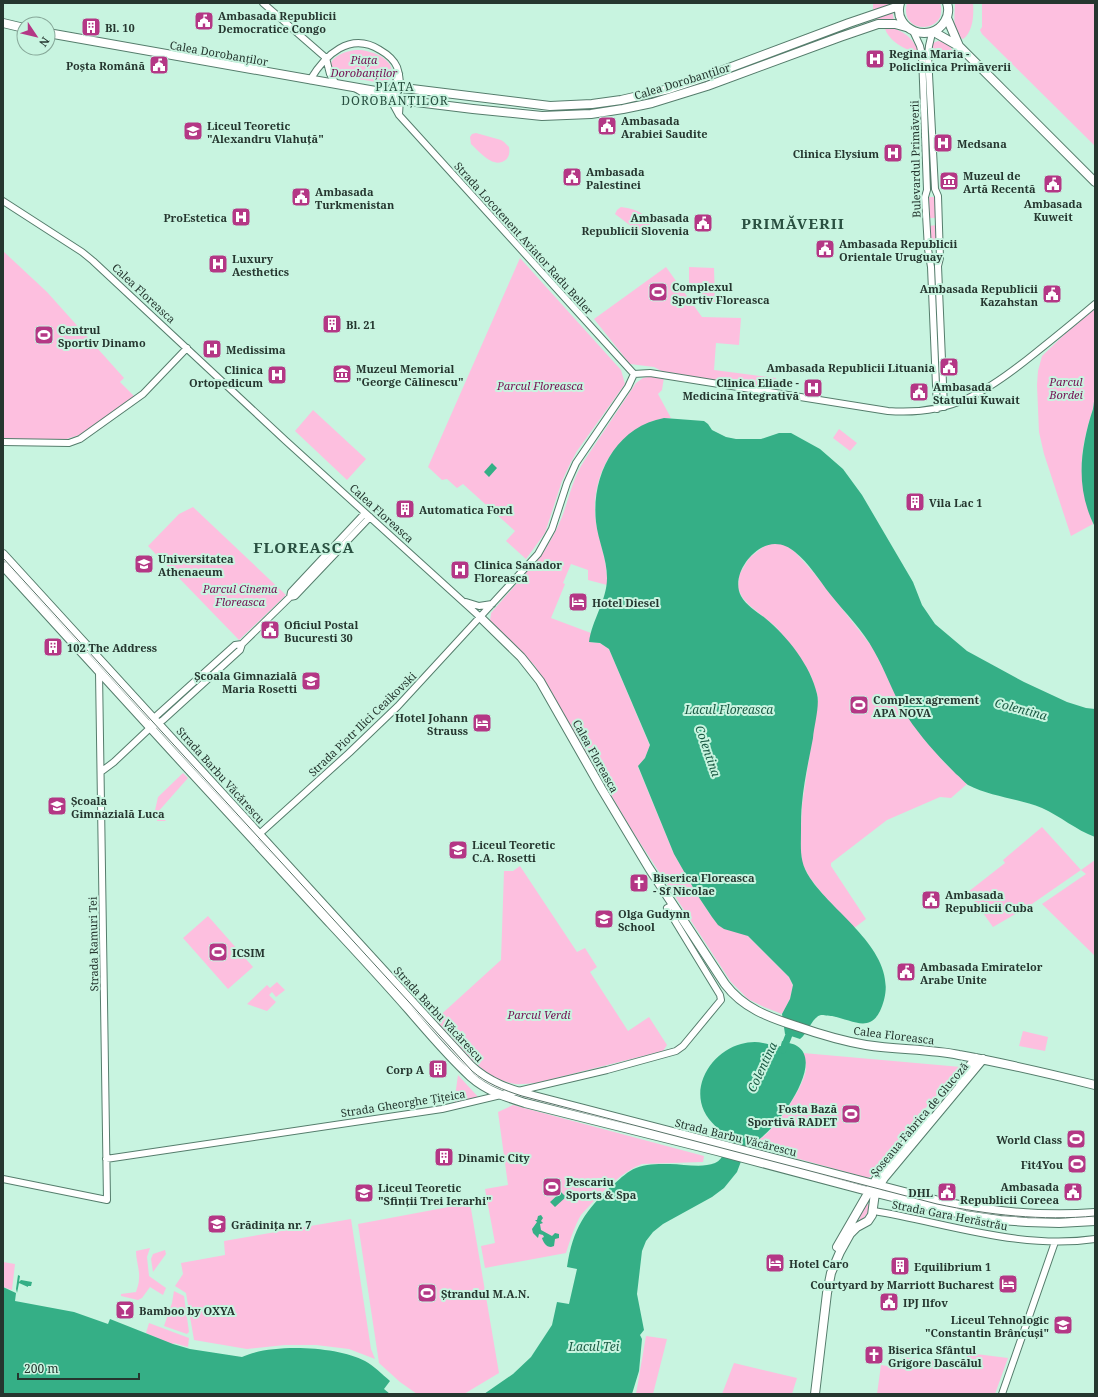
<svg xmlns="http://www.w3.org/2000/svg" width="1098" height="1397" font-family="'Noto Serif',serif">
<rect width="100%" height="100%" fill="#c8f4e0"/>
<path fill="#fdbfdf" d="M873,3H889L887,6L873,11Z
M907,3H940C950,34 898,36 907,3Z
M955,3H973C974,15 973,32 963,39C951,34 955,14 955,3Z
M982,3H1095V146L982,34L980,30L982,27Z
M892,11L894,20H888L877,21L876,18Z
M884,26C902,29 913,37 920,54C905,49 889,43 884,26Z
M938,41C944,42 950,45 953,51L952,52C941,59 941,57 931,50L933,43Z
M356,50C368,49 396,58 391,75C390,80 387,82 382,83L335,75C321,60 344,51 356,50Z
M476,133L501,140L504,142L509,147C510,153 509,158 504,161C492,168 479,151 471,144L470,137L472,134Z
M940,188L936,218H928L927,197H936Z
M621,207C634,209 640,210 650,221C650,227 648,229 643,231L631,226L615,214L617,210Z
M937,225L938,247H930L929,226Z
M3,251L47,292L124,378L120,382L136,398L83,434L63,440L3,439Z
M520,258L621,370L625,384L577,451L570,464L562,481L545,533L526,559L506,541L515,531L463,484L457,488L447,479L442,480L428,467Z
M666,267L702,317L741,318L739,345L716,343L714,370L776,378L775,390L665,373L654,367L630,364L594,319Z
M689,267L714,268L715,302H701V291L689,292Z
M1095,309V394C1094,399 1094,404 1093,409C1078,455 1078,478 1093,524L1071,536L1044,454L1039,432L1037,385L1038,371L1042,356L1066,333Z
M653,376L664,377L662,390L658,394L671,418C655,418 639,426 627,437C601,458 590,495 597,528C601,547 608,564 607,585L588,580V570L571,564L563,583L565,584L551,618L591,633L590,642L600,643L609,649L650,746L645,758L638,767L674,854L698,896L712,917L748,936L789,977L793,986L790,999L782,1014L764,1007L748,999L731,982L633,832L535,666L490,621L491,613L543,553C550,542 557,529 562,517C569,498 573,478 584,461L636,383L643,378Z
M313,410L366,459L347,480L295,431Z
M839,429L857,443L850,451L833,438Z
M193,507L286,595L239,640L148,546L179,514Z
M772,543L784,544L795,552L814,573L873,648L905,713L943,761L967,784L951,798L940,797L887,820L831,863V866L866,919L854,928L824,896L810,878L802,863L800,846L802,805L818,697L811,676L800,657L776,627L749,605L742,597L738,588L739,575L749,558L763,547Z
M183,773L188,778L157,813L166,821H157V816L154,815L158,797Z
M1042,827L1081,870L1095,860V956L1042,904L1086,874L1081,870L1029,906L993,927L968,892L1005,863L1003,860Z
M520,866L577,952L585,948L597,967L590,972L628,1031L649,1017L667,1045L663,1051L536,1083C529,1083 522,1085 515,1084C481,1079 456,1042 435,1020L501,960L504,871H513Z
M208,916L253,967L228,989L183,938Z
M277,982L285,990L276,997L272,992L269,995L276,1002L267,1011L247,1004L267,985L270,988Z
M1023,1031L1048,1037L1045,1051L1019,1046Z
M803,1053L961,1067L898,1140L873,1175L868,1178L748,1145V1143C754,1142 758,1140 763,1137C777,1126 804,1087 806,1069C806,1063 805,1058 803,1053Z
M458,1075L479,1098L454,1104Z
M513,1105L704,1156L703,1162L642,1164C622,1172 606,1188 591,1204C588,1208 584,1211 581,1215C574,1227 570,1241 566,1253L485,1268L481,1246L495,1243L485,1189L508,1185L498,1112Z
M470,1203L499,1373L464,1394H417L400,1382L379,1363L358,1224Z
M867,1204L870,1205V1210L862,1220H860L859,1217Z
M351,1219L371,1349L375,1359L349,1349L316,1345H285L247,1349L194,1340L186,1293L175,1286L183,1274L181,1263L225,1255L224,1241Z
M150,1248L147,1257L149,1276L166,1288L163,1295L150,1287L142,1298L138,1300L121,1296V1294L136,1292C137,1288 139,1284 139,1279C140,1270 136,1261 136,1251Z
M165,1250L166,1254L153,1272L151,1259L153,1254Z
M3,1262L15,1264L12,1290L3,1287Z
M174,1291L184,1296L189,1332L187,1334L164,1326L172,1303Z
M149,1323L189,1338L188,1347L174,1343L173,1345L146,1333Z
M646,1336L667,1339L653,1394H636Z
M968,1353L1008,1358L995,1394H877L881,1365L900,1368L902,1357L966,1365Z
M734,1363L797,1378L792,1394H722Z"/>
<path fill="#35af86" d="M1095,394V527C1075,488 1080,449 1093,409C1094,404 1094,399 1095,394Z
M664,418L704,421L708,424L712,430L726,437L736,439H761L779,433H791L820,449L843,469L862,495L913,582L922,605L935,624L967,651L1024,682L1067,702L1086,708L1095,709V837C1076,830 1060,816 1042,808C1018,798 991,797 968,785C964,782 960,777 956,774C937,755 917,733 903,710C892,691 885,670 874,651C863,630 845,613 830,594C819,580 809,563 795,552C789,547 783,544 775,544C754,544 730,575 741,596C746,605 757,612 765,618C787,636 811,666 817,694C820,705 814,726 813,738C809,759 804,781 802,803C801,812 801,821 801,830C801,849 799,862 810,878C834,914 897,951 884,1000C874,1036 856,1021 832,1016C829,1016 823,1015 821,1015C812,1017 808,1033 800,1039L785,1034L782,1014L790,999L793,985L789,977L748,936L724,929L718,925L712,917L698,896L674,854L638,766L645,758L650,745L609,649L600,643L589,642C592,620 607,600 607,578C607,558 598,541 596,522C591,475 616,427 664,418Z
M492,463L497,468L489,477L484,472Z
M782,1041C787,1043 793,1043 797,1046C825,1063 778,1125 762,1137C758,1141 754,1142 748,1143L737,1172L724,1188L712,1197L663,1224L653,1232L646,1241L642,1251L637,1294L644,1330L640,1335L642,1339L639,1371L632,1394H484L513,1374L531,1357L552,1325L557,1302L569,1304L577,1269L567,1267C573,1228 585,1210 614,1184C621,1178 628,1171 636,1168C645,1164 657,1164 666,1164C681,1163 700,1169 715,1163C724,1159 726,1147 729,1138C720,1130 709,1122 704,1111C691,1083 714,1051 741,1044C748,1042 756,1041 763,1043C769,1044 774,1047 781,1046Z
M561,1192L566,1197L555,1207L550,1202Z
M541,1215L543,1218L541,1221L543,1223L540,1224L541,1230L552,1236L555,1233L559,1234V1238L555,1239L554,1246L551,1247C546,1247 543,1242 542,1238L544,1237L543,1235L539,1234L538,1238L533,1233L532,1229L537,1222L535,1220H537L538,1216Z
M18,1275L20,1276L19,1282L21,1280L32,1282L31,1286H28V1287L19,1283L17,1293L16,1289Z
M3,1287L16,1293L15,1301L74,1312L108,1324L110,1319L173,1344L190,1349L242,1357C271,1343 337,1346 365,1361C374,1366 382,1374 390,1381L384,1389L390,1394H3Z"/>
<g fill="none" stroke-linecap="round" stroke-linejoin="round">
<path stroke="#35af86" stroke-width="7" d="M783,1050L792,1027"/>
<g stroke="#557d6c" stroke-width="8">
<path id="minor" d="M263,3L326,58
M913,31L920,46L922,55L927,190L925,197L928,249L931,267L937,409
M932,33L929,46L928,55L935,189L938,196L940,258L938,266L944,407
M326,58L330,74L336,84
M399,74L395,84L387,93L399,115L634,374
M310,80C325,55 350,31 380,50C387,54 394,60 397,67C402,82 400,99 399,114
M355,88L371,98
M3,201L82,252L93,261L286,441L480,617
M634,374L650,373L888,411C951,416 987,392 1034,354C1054,338 1075,321 1095,304
M3,442L69,443L80,439L143,394L187,348
M290,597L291,592L365,513
M466,602L479,606L492,604
M152,722L154,718L235,645L242,644
M102,771L114,762L150,728L163,720L240,650L242,644L290,597L295,596L370,517
M256,837L349,753L398,706L538,554L552,529L567,483L576,463L628,387L634,374
M106,1159L442,1109L607,1070L676,1051L683,1046L721,1000L720,995L667,908L673,905
M3,1179L107,1200L99,672
M874,1211C947,1223 1020,1250 1095,1239
M1002,1394L1055,1242"/>
</g>
<g stroke="#557d6c" stroke-width="10">
<path id="major" d="M900,3C892,30 931,45 945,21C948,16 949,9 947,3
M947,18L959,46
M3,23L24,28
M934,32L960,47L1095,182
M48,33L387,93L400,100L473,109L542,116L591,114L623,109L652,103L707,86L840,37L878,24H895L906,27
M387,93L400,88L412,89L550,106L592,104L621,100L669,89L705,77L849,23L899,6
M3,554L471,1066C489,1083 511,1090 534,1096L943,1202C993,1212 1044,1217 1095,1213
M3,566C111,685 219,803 328,921C355,950 383,980 409,1010C429,1033 449,1057 471,1077C487,1091 506,1097 525,1103L717,1151L860,1189L965,1215L1000,1220L1027,1222L1059,1223L1095,1221
M480,617L521,657L540,681L601,788L649,868L725,984C743,1008 768,1017 796,1026C819,1034 842,1041 866,1045C897,1050 929,1049 959,1055C1005,1063 1050,1074 1095,1085
M958,1081L976,1058
M837,1247L878,1176L928,1116
M815,1394L827,1293L831,1273L840,1252L850,1234L857,1227L868,1221L872,1215L875,1193L884,1178L983,1059"/>
</g>
<use href="#minor" stroke="#fff" stroke-width="6"/>
<use href="#major" stroke="#fff" stroke-width="8"/>
<path stroke="#577166" stroke-width="1" d="M3,558L472,1071C486,1083 503,1090 522,1096L937,1204C989,1215 1042,1221 1095,1216"/>
</g>
<defs>
<g id="civic-square" transform="scale(1)"><rect x="-9" y="-9" width="18" height="18" rx="4" fill="#b43785" stroke="#c8f4e0"/><path d="M-.6-6.5H3V-4.5H.6V-3L4-1V1h2V6H-6V1h2V-1L-.6-3ZM-1.2 2.5V6h2.4V2.5Z" fill="#fff"/></g>
<g id="building-square" transform="scale(1)"><rect x="-9" y="-9" width="18" height="18" rx="4" fill="#b43785" stroke="#c8f4e0"/><path d="M-4-6H4V6H1V3H-1V6H-4ZM-2.5-4.3h1.7v1.8h-1.7ZM.8-4.3h1.7v1.8H.8ZM-2.5-1h1.7V.8h-1.7ZM.8-1h1.7V.8H.8Z" fill="#fff"/></g>
<g id="hospital-square" transform="scale(1)"><rect x="-9" y="-9" width="18" height="18" rx="4" fill="#b43785" stroke="#c8f4e0"/><path d="M-5-5h3v3.5h4V-5h3V5h-3V1.5h-4V5h-3Z" fill="#fff"/></g>
<g id="school-square" transform="scale(1)"><rect x="-9" y="-9" width="18" height="18" rx="4" fill="#b43785" stroke="#c8f4e0"/><path d="M0-5L7-2L0 1L-7-2ZM-4 1L0 2.5L4 1V4Q0 6-4 4Z" fill="#fff"/></g>
<g id="museum-square" transform="scale(1)"><rect x="-9" y="-9" width="18" height="18" rx="4" fill="#b43785" stroke="#c8f4e0"/><path d="M0-6L6-3V-2H-6V-3ZM-5-1h2V3h-2ZM-1-1h2V3h-2ZM3-1h2V3H3ZM-6 4H6V6H-6Z" fill="#fff"/></g>
<g id="stadium-square" transform="scale(1)"><rect x="-9" y="-9" width="18" height="18" rx="4" fill="#b43785" stroke="#c8f4e0"/><path d="M0-5a6.5 5 0 1 0 0 10a6.5 5 0 1 0 0-10ZM-3.5-1.8h7v3.6h-7Z" fill="#fff"/></g>
<g id="university-square" transform="scale(1)"><rect x="-9" y="-9" width="18" height="18" rx="4" fill="#b43785" stroke="#c8f4e0"/><path d="M0-5L7-2L0 1L-7-2ZM-4 1L0 2.5L4 1V4Q0 6-4 4Z" fill="#fff"/></g>
<g id="hotel-square" transform="scale(1)"><rect x="-9" y="-9" width="18" height="18" rx="4" fill="#b43785" stroke="#c8f4e0"/><path d="M-6-4.5h1.5V1H6V5H4.5V3h-9V5H-6ZM-4 0a1.8 1.8 0 1 1 3.6 0ZM.5 0V-2.5h3Q6-2.5 6 0Z" fill="#fff"/></g>
<g id="church-square" transform="scale(1)"><rect x="-9" y="-9" width="18" height="18" rx="4" fill="#b43785" stroke="#c8f4e0"/><path d="M-1.2-6h2.4v3.5h3.3v2.4h-3.3V6h-2.4V-.1h-3.3v-2.4h3.3Z" fill="#fff"/></g>
<g id="bar-square" transform="scale(1)"><rect x="-9" y="-9" width="18" height="18" rx="4" fill="#b43785" stroke="#c8f4e0"/><path d="M-6-5H6L.8 .8V4.5H3.5V6h-7V4.5H-.8V.8Z" fill="#fff"/></g>
</defs>
<g fill-rule="evenodd">
<use href="#civic-square" x="204" y="21"/>
<use href="#building-square" x="91" y="27"/>
<use href="#hospital-square" x="875" y="59"/>
<use href="#civic-square" x="159" y="65"/>
<use href="#civic-square" x="607" y="126"/>
<use href="#school-square" x="193" y="131"/>
<use href="#hospital-square" x="943" y="143"/>
<use href="#hospital-square" x="893" y="153"/>
<use href="#civic-square" x="572" y="177"/>
<use href="#museum-square" x="949" y="181"/>
<use href="#civic-square" x="1053" y="184"/>
<use href="#civic-square" x="301" y="197"/>
<use href="#hospital-square" x="241" y="217"/>
<use href="#civic-square" x="703" y="223"/>
<use href="#civic-square" x="825" y="249"/>
<use href="#hospital-square" x="218" y="264"/>
<use href="#stadium-square" x="658" y="292"/>
<use href="#civic-square" x="1052" y="294"/>
<use href="#building-square" x="332" y="324"/>
<use href="#stadium-square" x="44" y="335"/>
<use href="#hospital-square" x="212" y="349"/>
<use href="#civic-square" x="949" y="367"/>
<use href="#museum-square" x="342" y="374"/>
<use href="#hospital-square" x="277" y="375"/>
<use href="#hospital-square" x="813" y="388"/>
<use href="#civic-square" x="919" y="392"/>
<use href="#building-square" x="915" y="502"/>
<use href="#building-square" x="405" y="509"/>
<use href="#university-square" x="144" y="564"/>
<use href="#hospital-square" x="460" y="570"/>
<use href="#hotel-square" x="578" y="602"/>
<use href="#civic-square" x="270" y="630"/>
<use href="#building-square" x="53" y="647"/>
<use href="#school-square" x="311" y="681"/>
<use href="#stadium-square" x="859" y="705"/>
<use href="#hotel-square" x="482" y="723"/>
<use href="#school-square" x="57" y="806"/>
<use href="#school-square" x="458" y="850"/>
<use href="#church-square" x="639" y="883"/>
<use href="#civic-square" x="931" y="900"/>
<use href="#school-square" x="604" y="919"/>
<use href="#stadium-square" x="218" y="952"/>
<use href="#civic-square" x="906" y="972"/>
<use href="#building-square" x="438" y="1069"/>
<use href="#stadium-square" x="851" y="1114"/>
<use href="#stadium-square" x="1076" y="1139"/>
<use href="#building-square" x="444" y="1157"/>
<use href="#stadium-square" x="1077" y="1164"/>
<use href="#stadium-square" x="552" y="1187"/>
<use href="#civic-square" x="947" y="1192"/>
<use href="#civic-square" x="1073" y="1192"/>
<use href="#school-square" x="364" y="1193"/>
<use href="#school-square" x="217" y="1224"/>
<use href="#hotel-square" x="775" y="1263"/>
<use href="#building-square" x="900" y="1266"/>
<use href="#hotel-square" x="1008" y="1284"/>
<use href="#stadium-square" x="427" y="1293"/>
<use href="#civic-square" x="889" y="1302"/>
<use href="#bar-square" x="125" y="1310"/>
<use href="#school-square" x="1063" y="1325"/>
<use href="#church-square" x="874" y="1355"/>
</g>
<g text-anchor="middle" dominant-baseline="central" stroke-width="4" stroke-linejoin="round" paint-order="stroke">
<g font-size="11" font-weight="bold" fill="#25362f" stroke="#c8f4e0" text-anchor="start">
<text x="218" y="15">Ambasada Republicii<tspan x="218" dy="13">Democratice Congo</tspan></text>
<text x="105" y="27">Bl. 10</text>
<text x="889" y="53">Regina Maria -<tspan x="889" dy="13">Policlinica Primăverii</tspan></text>
<text x="145" y="65" text-anchor="end">Poșta Română</text>
<text x="621" y="120">Ambasada<tspan x="621" dy="13">Arabiei Saudite</tspan></text>
<text x="207" y="125">Liceul Teoretic<tspan x="207" dy="13">"Alexandru Vlahuță"</tspan></text>
<text x="957" y="143">Medsana</text>
<text x="879" y="153" text-anchor="end">Clinica Elysium</text>
<text x="586" y="171">Ambasada<tspan x="586" dy="13">Palestinei</tspan></text>
<text x="963" y="175">Muzeul de<tspan x="963" dy="13">Artă Recentă</tspan></text>
<text x="315" y="191">Ambasada<tspan x="315" dy="13">Turkmenistan</tspan></text>
<text x="1053" y="203" text-anchor="middle">Ambasada<tspan x="1053" dy="13">Kuweit</tspan></text>
<text x="227" y="217" text-anchor="end">ProEstetica</text>
<text x="689" y="217" text-anchor="end">Ambasada<tspan x="689" dy="13">Republicii Slovenia</tspan></text>
<text x="839" y="243">Ambasada Republicii<tspan x="839" dy="13">Orientale Uruguay</tspan></text>
<text x="232" y="258">Luxury<tspan x="232" dy="13">Aesthetics</tspan></text>
<text x="672" y="286">Complexul<tspan x="672" dy="13">Sportiv Floreasca</tspan></text>
<text x="1038" y="288" text-anchor="end">Ambasada Republicii<tspan x="1038" dy="13">Kazahstan</tspan></text>
<text x="346" y="324">Bl. 21</text>
<text x="58" y="329">Centrul<tspan x="58" dy="13">Sportiv Dinamo</tspan></text>
<text x="226" y="349">Medissima</text>
<text x="935" y="367" text-anchor="end">Ambasada Republicii Lituania</text>
<text x="356" y="368">Muzeul Memorial<tspan x="356" dy="13">"George Călinescu"</tspan></text>
<text x="263" y="369" text-anchor="end">Clinica<tspan x="263" dy="13">Ortopedicum</tspan></text>
<text x="799" y="382" text-anchor="end">Clinica Eliade -<tspan x="799" dy="13">Medicina Integrativă</tspan></text>
<text x="933" y="386">Ambasada<tspan x="933" dy="13">Statului Kuwait</tspan></text>
<text x="929" y="502">Vila Lac 1</text>
<text x="419" y="509">Automatica Ford</text>
<text x="158" y="558">Universitatea<tspan x="158" dy="13">Athenaeum</tspan></text>
<text x="474" y="564">Clinica Sanador<tspan x="474" dy="13">Floreasca</tspan></text>
<text x="592" y="602">Hotel Diesel</text>
<text x="284" y="624">Oficiul Postal<tspan x="284" dy="13">Bucuresti 30</tspan></text>
<text x="67" y="647">102 The Address</text>
<text x="297" y="675" text-anchor="end">Școala Gimnazială<tspan x="297" dy="13">Maria Rosetti</tspan></text>
<text x="873" y="699">Complex agrement<tspan x="873" dy="13">APA NOVA</tspan></text>
<text x="468" y="717" text-anchor="end">Hotel Johann<tspan x="468" dy="13">Strauss</tspan></text>
<text x="71" y="800">Școala<tspan x="71" dy="13">Gimnazială Luca</tspan></text>
<text x="472" y="844">Liceul Teoretic<tspan x="472" dy="13">C.A. Rosetti</tspan></text>
<text x="653" y="877">Biserica Floreasca<tspan x="653" dy="13">- Sf Nicolae</tspan></text>
<text x="945" y="894">Ambasada<tspan x="945" dy="13">Republicii Cuba</tspan></text>
<text x="618" y="913">Olga Gudynn<tspan x="618" dy="13">School</tspan></text>
<text x="232" y="952">ICSIM</text>
<text x="920" y="966">Ambasada Emiratelor<tspan x="920" dy="13">Arabe Unite</tspan></text>
<text x="424" y="1069" text-anchor="end">Corp A</text>
<text x="837" y="1108" text-anchor="end">Fosta Bază<tspan x="837" dy="13">Sportivă RADET</tspan></text>
<text x="1062" y="1139" text-anchor="end">World Class</text>
<text x="458" y="1157">Dinamic City</text>
<text x="1063" y="1164" text-anchor="end">Fit4You</text>
<text x="566" y="1181">Pescariu<tspan x="566" dy="13">Sports &amp; Spa</tspan></text>
<text x="1059" y="1186" text-anchor="end">Ambasada<tspan x="1059" dy="13">Republicii Coreea</tspan></text>
<text x="378" y="1187">Liceul Teoretic<tspan x="378" dy="13">"Sfinții Trei Ierarhi"</tspan></text>
<text x="933" y="1192" text-anchor="end">DHL</text>
<text x="231" y="1224">Grădinița nr. 7</text>
<text x="789" y="1263">Hotel Caro</text>
<text x="914" y="1266">Equilibrium 1</text>
<text x="994" y="1284" text-anchor="end">Courtyard by Marriott Bucharest</text>
<text x="441" y="1293">Ștrandul M.A.N.</text>
<text x="903" y="1302">IPJ Ilfov</text>
<text x="139" y="1310">Bamboo by OXYA</text>
<text x="1049" y="1319" text-anchor="end">Liceul Tehnologic<tspan x="1049" dy="13">"Constantin Brâncuși"</tspan></text>
<text x="888" y="1349">Biserica Sfântul<tspan x="888" dy="13">Grigore Dascălul</tspan></text>
</g>
<g font-size="11" fill="#25362f" stroke="#c8f4e0">
<text transform="translate(219 53) rotate(10)">Calea Dorobanților</text>
<text transform="translate(682 81) rotate(-17)">Calea Dorobanților</text>
<text transform="translate(915 159) rotate(-91)">Bulevardul Primăverii</text>
<text transform="translate(524 238) rotate(48)">Strada Locotenent Aviator Radu Beller</text>
<text transform="translate(144 293) rotate(43)">Calea Floreasca</text>
<text transform="translate(382 513) rotate(42)">Calea Floreasca</text>
<text transform="translate(362 724) rotate(-44)">Strada Piotr Ilici Ceaikovski</text>
<text transform="translate(596 756) rotate(61)">Calea Floreasca</text>
<text transform="translate(221 775) rotate(48)">Strada Barbu Văcărescu</text>
<text transform="translate(93 944) rotate(-91)">Strada Ramuri Tei</text>
<text transform="translate(439 1014) rotate(47)">Strada Barbu Văcărescu</text>
<text transform="translate(894 1035) rotate(7)">Calea Floreasca</text>
<text transform="translate(403 1103) rotate(-9)">Strada Gheorghe Țițeica</text>
<text transform="translate(919 1119) rotate(-50)">Șoseaua Fabrica de Glucoză</text>
<text transform="translate(736 1137) rotate(14)">Strada Barbu Văcărescu</text>
<text transform="translate(950 1215) rotate(11)">Strada Gara Herăstrău</text>
</g>
<g font-size="11" font-style="italic" fill="#751153" stroke="#c8f4e0">
<text x="364" y="59">Piața<tspan x="364" dy="13">Dorobanților</tspan></text>
<text x="1066" y="381">Parcul<tspan x="1066" dy="13">Bordei</tspan></text>
<text x="540" y="385">Parcul Floreasca</text>
<text x="240" y="588">Parcul Cinema<tspan x="240" dy="13">Floreasca</tspan></text>
<text x="539" y="1014">Parcul Verdi</text>
</g>
<g font-size="12" letter-spacing="1" fill="#295041" stroke="#c8f4e0">
<text x="395" y="86">PIAȚA<tspan x="395" dy="14">DOROBANȚILOR</tspan></text>
</g>
<g font-size="12" font-style="italic" fill="#1b5a44" stroke="#c8f4e0">
<text x="729" y="709">Lacul Floreasca</text>
<text transform="translate(1021 709) rotate(15)">Colentina</text>
<text transform="translate(708 751) rotate(71)">Colentina</text>
<text transform="translate(762 1067) rotate(-65)">Colentina</text>
<text x="594" y="1346">Lacul Tei</text>
</g>
<g font-size="15" font-weight="bold" letter-spacing="1" fill="#295041" stroke="#c8f4e0">
<text x="793" y="223">PRIMĂVERII</text>
<text x="304" y="547">FLOREASCA</text>
</g>
</g>
<rect width="1098" height="1397" fill="none" stroke="#25362f" stroke-width="8"/>
<g transform="translate(36 36) rotate(125)"><circle r="19" fill="#c8f4e0" stroke="#87a899"/>
<path d="M0-3L7 15L0 10L-7 15Z" fill="#b43785"/>
<text y="-6" font-size="11" font-weight="bold" text-anchor="middle" fill="#25362f">N</text>
</g>
<path d="M18 1373v6h121v-6" fill="none" stroke="#25362f" stroke-width="2"/>
<text x="24" y="1373" font-size="12" fill="#25362f" stroke="#c8f4e0" stroke-width="3" paint-order="stroke">200 m</text>
</svg>
